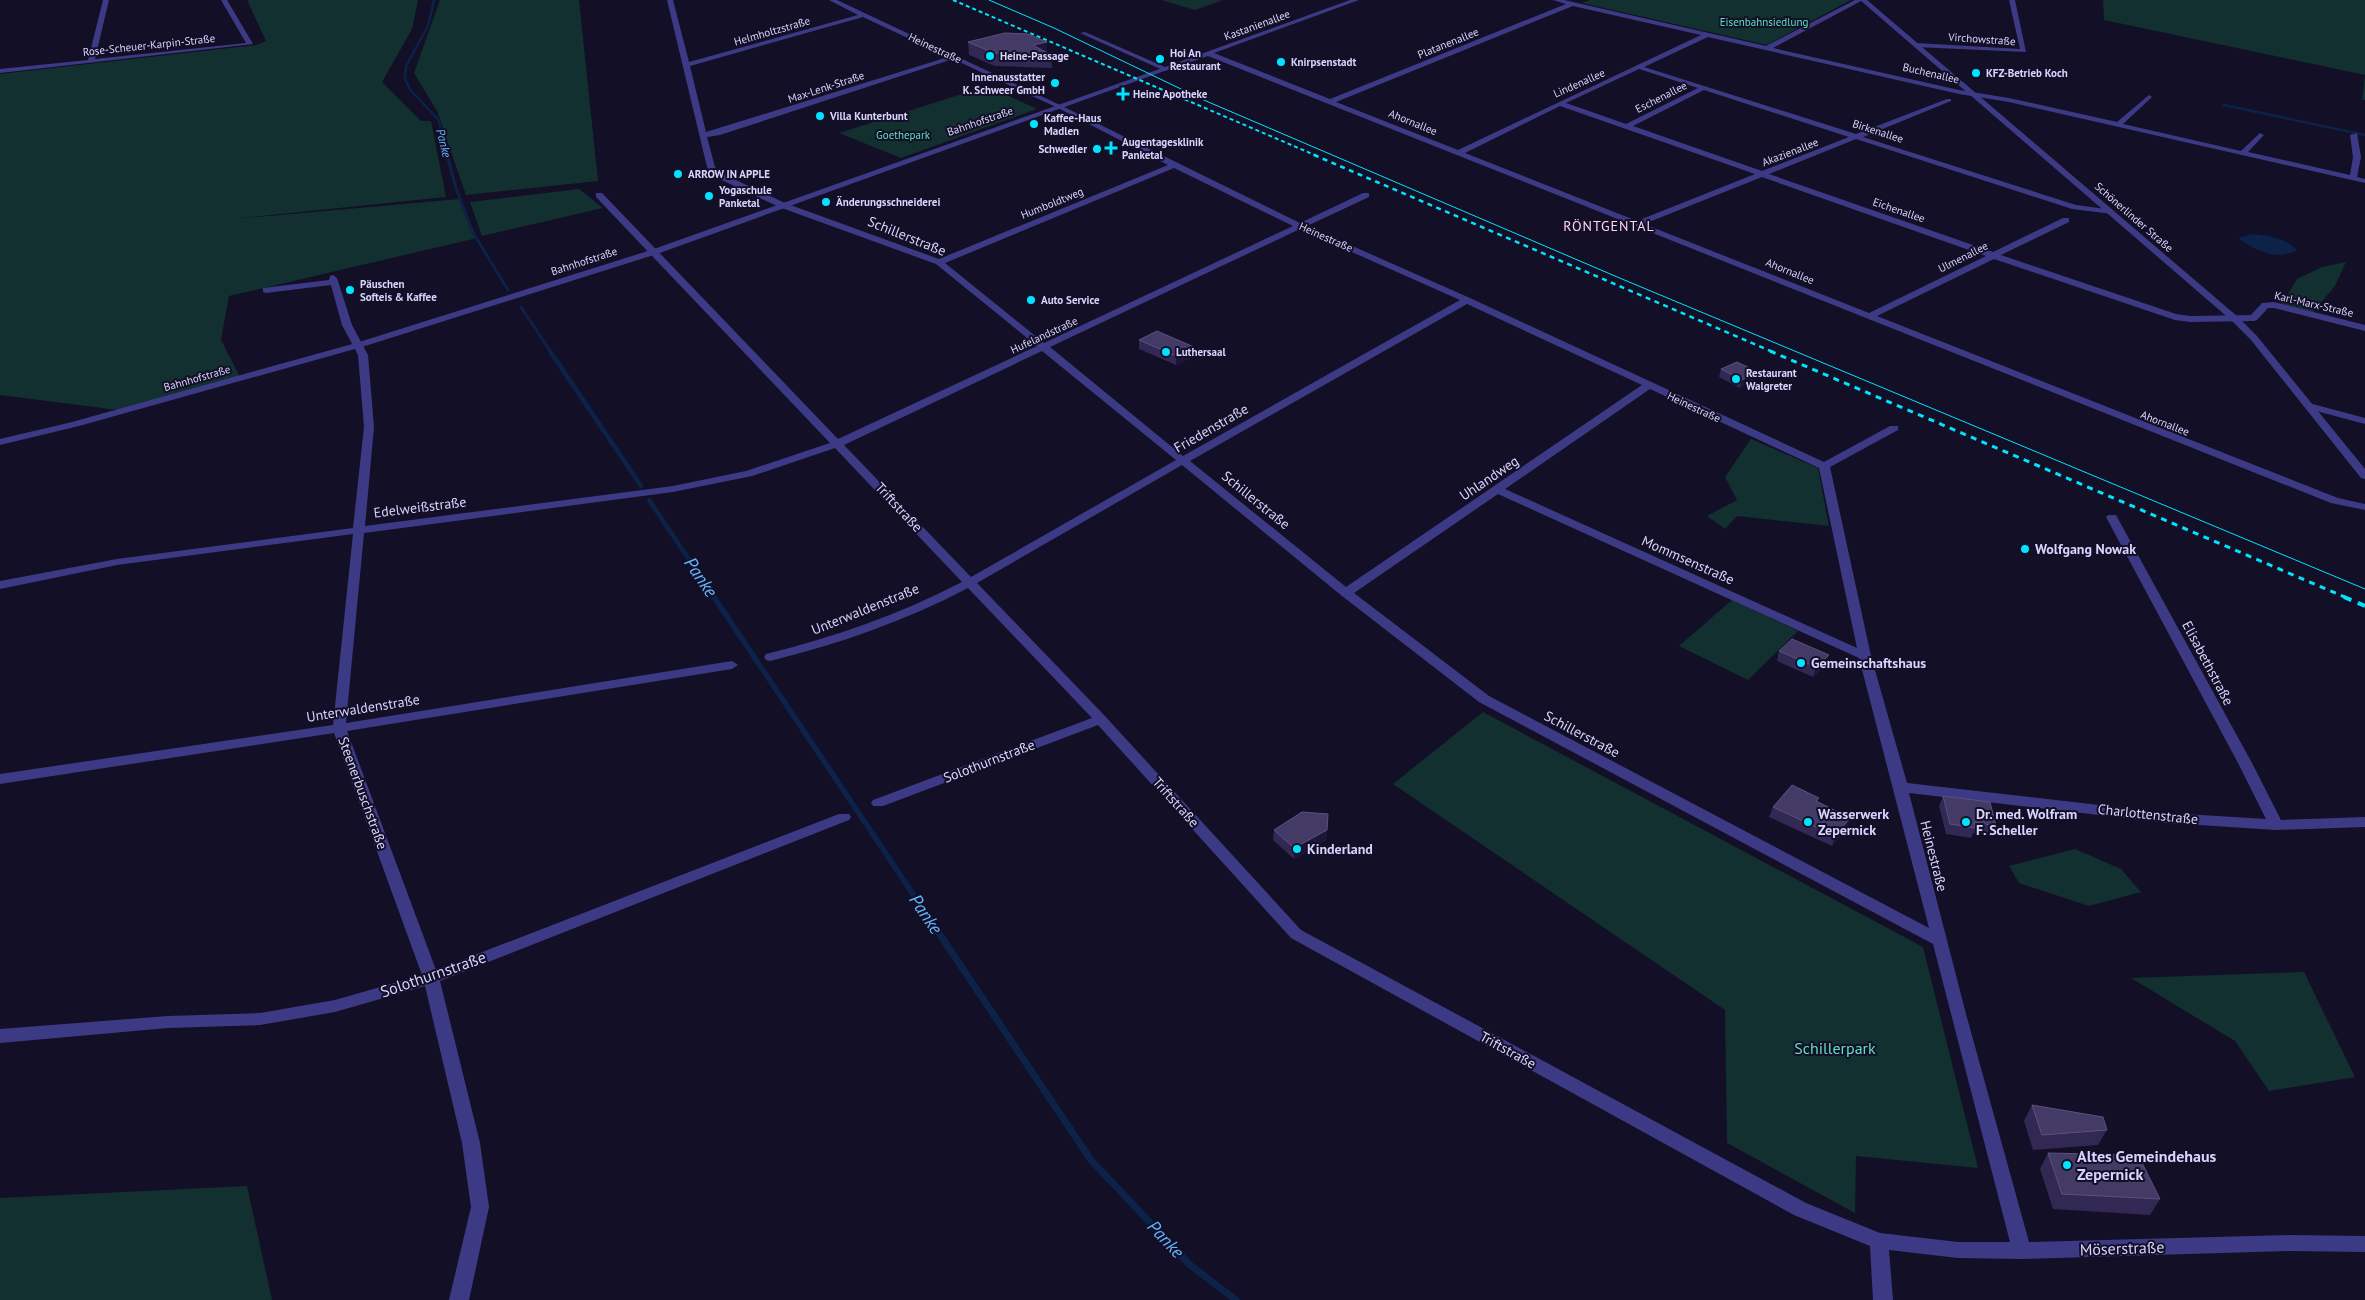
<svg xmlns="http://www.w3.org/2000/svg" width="2365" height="1300" font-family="'PT Sans',sans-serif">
<rect width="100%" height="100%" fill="#130f26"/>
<path fill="#12302f" d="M247,0H418L412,29L382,82L421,121H431L446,197L233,219L460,199L477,238L229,296L221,340L240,377L126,411L0,395V74L257,45L266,41Z
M440,0H579L598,181L466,195L437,111L414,73Z
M1161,0H1223L1195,10Z
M1590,0H1851L1767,45L1582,3Z
M2103,0H2365V100H2362L2365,75L2104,20Z
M987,86L1037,109L901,158L839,133Z
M579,189L603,208L482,236L470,202Z
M2346,262L2335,286L2313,312L2282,304L2297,279L2322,267Z
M1751,439L1818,468L1829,526L1737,516L1725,529L1707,516L1737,500L1725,477Z
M1732,600L1798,631L1748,680L1679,646Z
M1483,712L1923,947L1978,1168L1856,1156L1855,1213L1727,1143L1725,1010L1393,784Z
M2075,849L2121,869L2141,892L2089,906L2019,883L2009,866Z
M2304,972L2355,1077L2269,1091L2235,1041L2131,978Z
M247,1186L272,1300H0V1198Z"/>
<path fill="#0c2248" d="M2252,234C2270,236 2283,237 2297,250C2277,262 2254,250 2238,238Z"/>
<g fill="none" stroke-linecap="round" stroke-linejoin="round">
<path stroke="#0c2248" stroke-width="2.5" d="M434,0L428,26L406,66L405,79L411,91L438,119L448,156
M2224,105L2365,135"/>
<path stroke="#0c2248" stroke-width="3" d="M447,155L456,188L472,231L508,290
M521,307L551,352"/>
<path stroke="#0c2248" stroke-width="4.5" d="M550,351L641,486
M649,500L715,598"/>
<path stroke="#0c2248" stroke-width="5.5" d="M714,597L923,909"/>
<path stroke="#0c2248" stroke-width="7" d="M922,908L1091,1160L1190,1265L1236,1300"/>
<path fill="#3d3a85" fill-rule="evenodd" d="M103,0H109L95,59L246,43L221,0H227L253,44L0,73V69L88,60Z
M667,0H673L689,62L858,15L829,0H837L1062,106L1300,223L1363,193H1369V197L1307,226L1470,298L1824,462L1890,426H1898V430L1830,467L1871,656L1907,783L2168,813L2266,819L2238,763L2106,517L2108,515H2116L2252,763L2281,820L2365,817V827L2276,830L2168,823L1909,793L1966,1014L2029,1242L2291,1235L2365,1236V1252L2291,1251L2022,1259L1958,1258L1889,1250L1893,1300H1873L1870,1246L1794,1215L1291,938L1098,725L883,806H873L871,803L873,800L1092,718L968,588C905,621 839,644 770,661L766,660L764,657L766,654C834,637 899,615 962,582L835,448L752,476L673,492L364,533L346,723L732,661L738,665L732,669L347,731L436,970L839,814H849L851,817L849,820L440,981L480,1143L489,1207L469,1300H449L471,1207L462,1143L425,986L335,1012L260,1025L168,1028L0,1043V1029L168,1016L260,1013L335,1000L422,975L334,733L0,784V774L333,725L353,534L117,565L0,589V581L117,559L353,528L364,427L358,355L342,325L331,285L266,293L263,292V288L329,280L330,276L333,275L337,278L352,325L368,355L374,427L365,526L673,486L746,471L830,443L596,197V193H602L838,439L1037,346L936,264L779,207L713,176L707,167ZM863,17L948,57L706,132L690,66ZM953,59L1058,108L1168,165L939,259L785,203L719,172L715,167L707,137L720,135ZM1174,168L1293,226L1044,343L945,263ZM1300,229L1460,300L1183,456L1050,347ZM1467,304L1642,385L1346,587L1190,461ZM1042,351L1176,460L971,577L844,445ZM1650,389L1819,468L1857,648L1505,489ZM1182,465L1342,596L1479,702L1933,944L2010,1242H1958L1880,1233L1806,1203L1301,930L1104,715L977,583ZM1498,494L1859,658L1929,928L1489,696L1354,593Z
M1350,0H1359L1214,53L1330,99L1566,4L1553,0H1564L1766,46L1855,0H1863L1773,48L1959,90L2009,98L2117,122L2149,95L2152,97L2151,98L2123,124L2241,151L2260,133L2264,135L2248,152L2350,175L2353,157L2350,135L2357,133L2361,157L2357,177L2365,179V183L2009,102L1959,94L1708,37L1644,67L1856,134L1947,99H1951V101L1863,137L2076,205L2113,210V214L2072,209L1856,139L1769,174L1993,252L2063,218H2069V222L2001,255L2176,314L2190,316L2251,315L2262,303L2274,302L2365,325V331L2274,308H2268L2257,320L2254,321L2190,322L2175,320L1994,259L1877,316L2338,498L2365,504V510L2331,503L1208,56L1165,71L1080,33L1085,32L1165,67ZM1573,6L1701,35L1458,150L1336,102ZM1639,69L1698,88L1626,124L1566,103ZM1704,90L1849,137L1762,171L1633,126ZM1560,106L1755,174L1637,221L1465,153ZM1762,177L1986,256L1869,313L1644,224Z
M2009,0H2015L2026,52L1916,47L1913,45L1916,43L2020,49Z
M2309,403L2365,418V424L2305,408V404Z"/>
<path fill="#3d3a85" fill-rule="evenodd" d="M1860,0H1867L2238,317L2257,336L2365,469V479L2361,478L2251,340L2232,321Z
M1165,67L1168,69L1167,70L657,254L362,347L79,426L0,445V439L72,422L356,343L651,250Z"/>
<path stroke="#00e5ff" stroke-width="1" d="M989,0L1054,28L1206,101L1622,279L2365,589"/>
<path stroke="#00e5ff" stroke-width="2" stroke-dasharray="4 3" stroke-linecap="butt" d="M953,0L1317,156"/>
<path stroke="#00e5ff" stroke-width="2.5" stroke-dasharray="5 4.5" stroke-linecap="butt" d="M1314,155L1773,352"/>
<path stroke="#00e5ff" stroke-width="3" stroke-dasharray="6 5.5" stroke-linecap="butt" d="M1770,351L2347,598"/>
<path stroke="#00e5ff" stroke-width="4" stroke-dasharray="8 7" stroke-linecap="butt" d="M2344,597L2365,606"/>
</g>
<path fill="#312854" d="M968,42L1047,53L1051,55L1052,68L995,66L969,55Z
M1139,340L1194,347V356L1176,365L1139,349Z
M1721,369L1756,371L1754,380L1740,388L1719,377Z
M1779,651L1829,655L1826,665L1813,677L1777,661Z
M1943,796L1996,826L1992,836L1973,833L1971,838L1946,834L1939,806Z
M1819,798L1817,802L1850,818L1846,828L1832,846L1769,817L1773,807Z
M1274,830H1327L1326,840L1294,859L1273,840Z
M2032,1105L2107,1130L2098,1145L2033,1150L2024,1121Z
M2048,1153L2160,1199L2150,1215L2053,1209L2040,1169Z"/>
<path fill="#1d163a" d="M1047,42V55L1033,45Z
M1194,347V356L1176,365V356Z
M1756,371L1754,380L1740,388L1742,380Z
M1829,655L1826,665L1813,677L1816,667Z
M1850,818L1846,828L1832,846L1835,836Z
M1327,830L1326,840L1294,859V848Z"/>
<path fill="#433a66" stroke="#5a527e" d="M1005,33L1028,34L1047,42L1033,45L1051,55L994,53L968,42Z
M1157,331L1194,347L1176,356L1139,340Z
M1737,362L1756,371L1742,380L1721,369Z
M1792,639L1829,655L1816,667L1779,651Z
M1792,785L1819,798L1816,801L1850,818L1835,836L1773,807Z
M1943,796L1990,802L1996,826L1974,822L1975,828L1950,824Z
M1302,812L1328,814L1327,830L1294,848L1274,830Z
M2032,1105L2103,1117L2107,1130L2042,1135Z
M2048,1153L2138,1155L2160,1199L2062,1194Z"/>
<g fill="#00e5ff" stroke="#130f26" stroke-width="2">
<circle cx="990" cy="56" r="5"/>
<circle cx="1160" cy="59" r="5"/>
<circle cx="1281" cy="62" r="5"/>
<circle cx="1976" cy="73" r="5"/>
<circle cx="1055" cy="83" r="5"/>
<path d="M1120.5 86.5h5v5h5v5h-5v5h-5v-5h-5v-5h5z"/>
<circle cx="820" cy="116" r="5"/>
<circle cx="1034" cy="124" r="5"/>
<path d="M1108.5 140.5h5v5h5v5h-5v5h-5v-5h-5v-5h5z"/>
<circle cx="1097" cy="149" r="5"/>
<circle cx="678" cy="174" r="5"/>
<circle cx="709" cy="196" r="5"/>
<circle cx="826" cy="202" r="5"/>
<circle cx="350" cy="290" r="5"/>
<circle cx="1031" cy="300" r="5"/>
<circle cx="1166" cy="352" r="5"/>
<circle cx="1736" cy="379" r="5"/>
<circle cx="2025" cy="549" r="5"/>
<circle cx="1801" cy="663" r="5"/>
<circle cx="1808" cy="822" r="5"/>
<circle cx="1966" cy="822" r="5"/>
<circle cx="1297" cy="849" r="5"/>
<circle cx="2067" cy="1165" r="5"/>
</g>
<g text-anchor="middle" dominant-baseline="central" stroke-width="4" stroke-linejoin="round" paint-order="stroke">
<g font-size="11" fill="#5fe0c0" stroke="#130f26">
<text x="1764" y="22">Eisenbahnsiedlung</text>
<text x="903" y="135">Goethepark</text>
</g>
<g font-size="11" fill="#d9d4ff" stroke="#130f26">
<text transform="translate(1257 25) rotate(-20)">Kastanienallee</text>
<text transform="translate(772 31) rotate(-16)">Helmholtzstraße</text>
<text transform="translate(1982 39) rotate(4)">Virchowstraße</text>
<text transform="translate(1448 43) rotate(-22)">Platanenallee</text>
<text transform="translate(149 45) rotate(-6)">Rose-Scheuer-Karpin-Straße</text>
<text transform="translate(935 48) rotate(25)">Heinestraße</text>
<text transform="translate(1931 73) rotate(13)">Buchenallee</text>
<text transform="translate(1579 83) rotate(-24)">Lindenallee</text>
<text transform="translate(826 87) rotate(-18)">Max-Lenk-Straße</text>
<text transform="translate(1661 97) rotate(-27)">Eschenallee</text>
<text transform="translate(980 121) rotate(-19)">Bahnhofstraße</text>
<text transform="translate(1413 122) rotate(22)">Ahornallee</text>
<text transform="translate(1878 131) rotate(18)">Birkenallee</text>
<text transform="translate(1790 152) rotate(-21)">Akazienallee</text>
<text transform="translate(1052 203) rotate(-22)">Humboldtweg</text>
<text transform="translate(1899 210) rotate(19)">Eichenallee</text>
<text transform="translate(2134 217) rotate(41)">Schönerlinder Straße</text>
<text transform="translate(1326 237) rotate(24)">Heinestraße</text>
<text transform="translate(1963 257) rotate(-27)">Ulmenallee</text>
<text transform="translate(584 261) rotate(-18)">Bahnhofstraße</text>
<text transform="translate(1790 271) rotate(22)">Ahornallee</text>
<text transform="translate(2314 304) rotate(13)">Karl-Marx-Straße</text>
<text transform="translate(1044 335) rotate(-25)">Hufelandstraße</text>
<text transform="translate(197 378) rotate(-16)">Bahnhofstraße</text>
<text transform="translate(1694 407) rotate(25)">Heinestraße</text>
<text transform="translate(2165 423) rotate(21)">Ahornallee</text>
</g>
<g font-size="11" font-weight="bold" fill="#d9d4ff" stroke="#130f26" text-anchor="start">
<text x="1170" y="53">Hoi An<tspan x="1170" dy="13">Restaurant</tspan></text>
<text x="1000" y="56">Heine-Passage</text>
<text x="1291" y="62">Knirpsenstadt</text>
<text x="1986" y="73">KFZ-Betrieb Koch</text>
<text x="1045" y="77" text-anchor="end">Innenausstatter<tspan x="1045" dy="13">K. Schweer GmbH</tspan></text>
<text x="1133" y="94">Heine Apotheke</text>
<text x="830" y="116">Villa Kunterbunt</text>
<text x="1044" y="118">Kaffee-Haus<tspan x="1044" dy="13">Madlen</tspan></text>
<text x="1122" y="142">Augentagesklinik<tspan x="1122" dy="13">Panketal</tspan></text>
<text x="1087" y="149" text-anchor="end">Schwedler</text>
<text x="688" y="174">ARROW IN APPLE</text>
<text x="719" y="190">Yogaschule<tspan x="719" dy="13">Panketal</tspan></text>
<text x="836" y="202">Änderungsschneiderei</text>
<text x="360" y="284">Päuschen<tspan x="360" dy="13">Softeis &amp; Kaffee</tspan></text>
<text x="1041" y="300">Auto Service</text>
<text x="1176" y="352">Luthersaal</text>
<text x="1746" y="373">Restaurant<tspan x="1746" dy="13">Walgreter</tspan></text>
</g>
<g font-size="12" font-style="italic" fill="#62b6ff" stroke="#130f26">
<text transform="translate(444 143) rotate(76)">Panke</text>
</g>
<g font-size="14" letter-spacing="1" fill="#ffd6f0" stroke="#130f26">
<text x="1609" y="226">RÖNTGENTAL</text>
</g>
<g font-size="14" fill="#d9d4ff" stroke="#130f26">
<text transform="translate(907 236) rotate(22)">Schillerstraße</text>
<text transform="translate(1211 428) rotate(-30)">Friedenstraße</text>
<text transform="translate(1489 478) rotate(-34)">Uhlandweg</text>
<text transform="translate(1256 500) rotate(39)">Schillerstraße</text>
<text transform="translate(420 507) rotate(-7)">Edelweißstraße</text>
<text transform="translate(899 507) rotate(47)">Triftstraße</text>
<text transform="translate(1688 560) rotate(24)">Mommsenstraße</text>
<text transform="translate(865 609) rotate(-22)">Unterwaldenstraße</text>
<text transform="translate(2208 663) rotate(62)">Elisabethstraße</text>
<text transform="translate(363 708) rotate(-9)">Unterwaldenstraße</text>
<text transform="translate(1582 734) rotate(28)">Schillerstraße</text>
<text transform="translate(989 761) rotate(-21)">Solothurnstraße</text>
<text transform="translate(363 793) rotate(70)">Steenerbuschstraße</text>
<text transform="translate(1176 802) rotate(48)">Triftstraße</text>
<text transform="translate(2148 814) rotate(6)">Charlottenstraße</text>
<text transform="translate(1934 856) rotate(76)">Heinestraße</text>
<text transform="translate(1508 1050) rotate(29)">Triftstraße</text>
</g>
<g font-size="14" font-weight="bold" fill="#d9d4ff" stroke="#130f26" text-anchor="start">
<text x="2035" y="549">Wolfgang Nowak</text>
<text x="1811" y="663">Gemeinschaftshaus</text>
<text x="1818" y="814">Wasserwerk<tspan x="1818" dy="16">Zepernick</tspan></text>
<text x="1976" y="814">Dr. med. Wolfram<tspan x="1976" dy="16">F. Scheller</tspan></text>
<text x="1307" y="849">Kinderland</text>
</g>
<g font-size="16" fill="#d9d4ff" stroke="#130f26">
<text transform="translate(433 974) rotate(-19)">Solothurnstraße</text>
<text transform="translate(2122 1248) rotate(-2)">Möserstraße</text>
</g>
<g font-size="16" fill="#5fe0c0" stroke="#130f26">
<text x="1835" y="1048">Schillerpark</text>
</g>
<g font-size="16" font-weight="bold" fill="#d9d4ff" stroke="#130f26" text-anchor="start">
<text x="2077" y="1156">Altes Gemeindehaus<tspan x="2077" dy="18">Zepernick</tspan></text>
</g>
<g font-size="18" font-style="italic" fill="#62b6ff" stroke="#130f26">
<text transform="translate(701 577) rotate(56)">Panke</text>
<text transform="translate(926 914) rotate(56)">Panke</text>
<text transform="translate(1166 1239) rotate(47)">Panke</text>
</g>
</g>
</svg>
